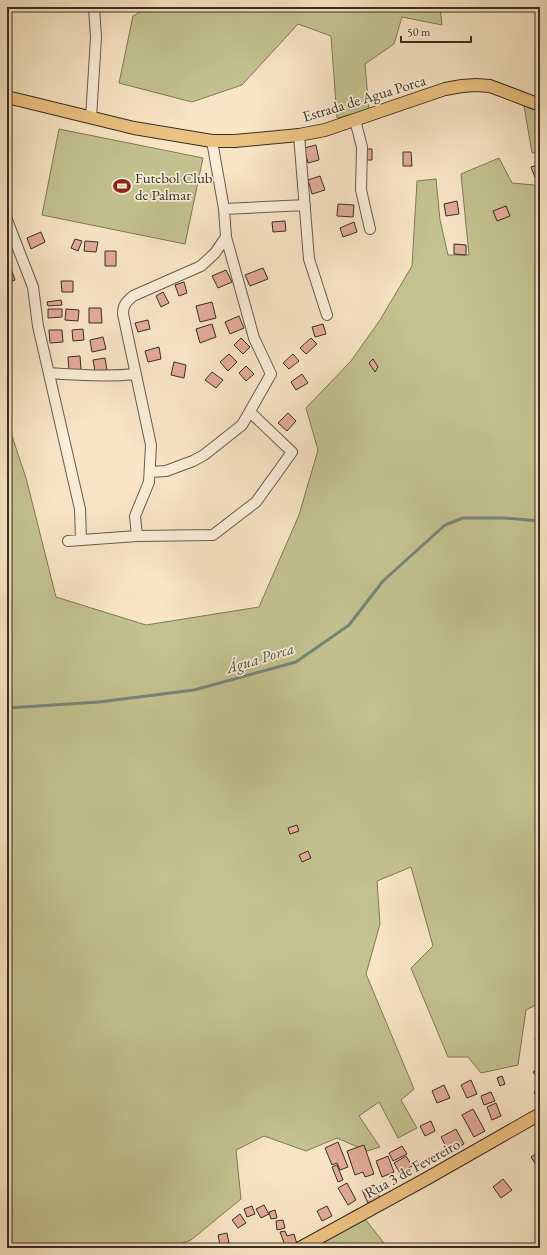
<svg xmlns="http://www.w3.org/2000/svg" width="547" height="1255" font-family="'EB Garamond',serif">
<rect width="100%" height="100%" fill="#f8e5c5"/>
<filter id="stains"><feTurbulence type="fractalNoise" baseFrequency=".005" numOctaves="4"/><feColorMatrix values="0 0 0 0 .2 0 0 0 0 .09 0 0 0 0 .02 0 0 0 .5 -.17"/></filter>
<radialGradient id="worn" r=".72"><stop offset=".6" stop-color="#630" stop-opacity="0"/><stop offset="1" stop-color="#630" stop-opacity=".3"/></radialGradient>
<path fill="#c3c390" stroke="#7e785a" d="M150,7H440L442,25L402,17L394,44L365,64L369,110L337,118L331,36L298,24L242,85L192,102L119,83L133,16Z
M524,106L540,112V152L532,153Z
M59,129L203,158L185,244L42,215Z
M499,158L512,183L534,185L540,202V1003L526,1010L518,1065L481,1073L468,1057H448L411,968L433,946L411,867L377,881L380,924L366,974L414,1089L401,1100L417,1128L398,1138L379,1102L359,1116L380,1147L367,1151L337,1138L306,1151L264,1136L236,1150L241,1199L191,1240L168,1248H7V421L26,478L56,597L146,625L259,607L299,515L318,450L306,408L351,361L380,320L412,266L417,181L436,179L440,220L448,255H469L461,174Z
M357,1209L388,1248H314L308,1238Z"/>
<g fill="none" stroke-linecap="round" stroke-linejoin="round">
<path stroke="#75857b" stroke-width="3" d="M7,708L99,702L194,690L296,662L349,625L383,581L445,525L463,518H505L540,521"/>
</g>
<path fill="#e3ab9a" stroke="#392d23" d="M316,145L319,160L308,163L304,148Z
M364,149H372V160H365Z
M403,152H411L412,166H403Z
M540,164V184L538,185L531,167Z
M320,176L325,190L312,194L308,180Z
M457,201L459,214L446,216L444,204Z
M338,204L354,205L353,217L337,216Z
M506,206L510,216L497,221L493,211Z
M285,221L286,231L273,232L272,222Z
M354,222L357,232L343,237L340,228Z
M41,232L45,242L31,249L27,238Z
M75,239L82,241L78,251L71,248Z
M85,241L98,242L96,252L84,251Z
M454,244L466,245V255L454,254Z
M105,251H116V266H105Z
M263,268L268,279L250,286L245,275Z
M11,269L15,280L7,283V271Z
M226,270L232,282L218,288L212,276Z
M61,281H73V292H62Z
M184,282L187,293L179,296L175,285Z
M163,292L169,303L161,307L156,296Z
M61,300L62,305L48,306L47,302Z
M212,302L216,318L200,322L196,306Z
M89,308H101L102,323H89Z
M48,309H62V317L48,318Z
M66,309L79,310L78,321L65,320Z
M239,316L244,328L230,334L225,322Z
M148,320L150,329L138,332L135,323Z
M212,324L216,337L200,343L196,329Z
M323,324L326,334L315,337L312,327Z
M83,329L84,340L73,341L72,330Z
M49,330H62L63,342L50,343Z
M103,337L106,349L92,352L90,340Z
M241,338L250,347L243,354L234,345Z
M311,338L317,344L306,354L300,348Z
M159,347L161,359L148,362L145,351Z
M229,354L237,362L228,371L220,362Z
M293,354L299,361L289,369L283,363Z
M80,356L81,370L69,371L68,357Z
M105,358L107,370L95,371L93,360Z
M373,359L378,367L375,372L369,363Z
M174,362L186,365L184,378L171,375Z
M246,366L254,374L246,381L239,373Z
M212,372L223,380L216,388L205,380Z
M302,374L308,383L296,390L291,382Z
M288,413L296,421L287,431L278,423Z
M297,825L299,831L290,834L288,828Z
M308,851L311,858L302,862L299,855Z
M540,1036V1046L536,1047L535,1038Z
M540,1067V1079L539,1080L533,1072Z
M502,1076L505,1084L500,1086L497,1078Z
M471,1080L477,1094L467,1098L461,1085Z
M444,1085L450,1098L437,1103L432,1091Z
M540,1090V1105L534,1092Z
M491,1092L495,1101L484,1105L481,1096Z
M496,1103L501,1116L492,1120L487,1107Z
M473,1109L485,1131L474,1137L462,1115Z
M431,1121L435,1131L425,1136L420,1126Z
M456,1129L464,1144L449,1152L441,1137Z
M338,1142L348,1167L340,1170L337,1163L332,1165L325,1148Z
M364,1145L374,1174L365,1177L363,1172L355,1175L347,1151Z
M402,1146L407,1154L393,1161L389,1153Z
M538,1152L540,1154V1167L538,1168L531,1157Z
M388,1156L394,1172L382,1177L376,1161Z
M406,1156L412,1166L400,1173L394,1163Z
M337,1165L343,1180L338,1182L332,1167Z
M503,1179L512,1190L501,1198L493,1187Z
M347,1183L356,1200L348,1205L338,1188Z
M374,1185L380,1198L368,1203L362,1190Z
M264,1205L269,1214L261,1218L256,1209Z
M252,1206L255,1214L247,1217L244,1209Z
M327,1206L332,1216L322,1221L317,1211Z
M275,1210L277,1218L271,1219L269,1212Z
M240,1214L246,1223L238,1228L232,1220Z
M283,1220L285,1228L277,1230L276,1221Z
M285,1231L287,1236L294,1234L297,1244L286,1248L280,1232Z
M227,1233L229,1243L220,1245L218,1235Z"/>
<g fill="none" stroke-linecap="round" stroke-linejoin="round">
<g stroke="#695b4c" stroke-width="12">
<path id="minor" d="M91,118L96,37L94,7
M355,120L362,147L361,190L370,229
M299,135L309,259L327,315
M224,209L305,205
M7,220L33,287L38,326L80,509L81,540
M49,373C78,375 107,377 136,374
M150,472L166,471L193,461L204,455L242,425L271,374L254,338L226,237L224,209L212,141
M137,536L135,516L149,482L151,445L123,314C123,305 126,302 133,296L201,266L215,253L226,237
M68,541L137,536L213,535L256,502L292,452L250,412"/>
</g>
<g stroke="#392d23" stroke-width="14">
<path id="major" d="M7,97L134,128L212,141H235L299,135L325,130L445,89L462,86L476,85L490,86L540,105
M300,1248L426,1179L540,1114"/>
</g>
<use href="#minor" stroke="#faeed9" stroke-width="10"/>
<use href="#major" stroke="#ecc282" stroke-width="12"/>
</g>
<defs>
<g id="stadium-bare" transform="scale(1.38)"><path d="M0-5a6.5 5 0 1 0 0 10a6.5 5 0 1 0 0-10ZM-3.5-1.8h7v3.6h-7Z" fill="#8f2418" stroke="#faeed9" stroke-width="2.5" paint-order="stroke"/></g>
</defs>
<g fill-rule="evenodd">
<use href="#stadium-bare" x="122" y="186"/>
</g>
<g text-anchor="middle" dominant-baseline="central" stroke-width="3.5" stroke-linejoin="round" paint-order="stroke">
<g font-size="15" fill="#392d23" stroke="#faeed9">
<text transform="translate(364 98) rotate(-17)">Estrada de Agua Porca</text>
<text transform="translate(412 1168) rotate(-29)">Rua 3 de Fevereiro</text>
</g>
<g font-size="15" fill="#392d23" stroke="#faeed9" text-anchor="start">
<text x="135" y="177">Futebol Club<tspan x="135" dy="17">de Palmar</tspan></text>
</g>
<g font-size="16" font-style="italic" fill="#525248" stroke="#faeed9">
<text transform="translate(260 658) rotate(-17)">Água Porca</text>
</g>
</g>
<rect width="547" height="1255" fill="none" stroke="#f8e5c5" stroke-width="24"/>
<rect x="8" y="8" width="531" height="1239" fill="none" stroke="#392d23" stroke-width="2"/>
<rect x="12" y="12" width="523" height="1231" fill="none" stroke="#392d23"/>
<path d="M401 36v6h70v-6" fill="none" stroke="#392d23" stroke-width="2"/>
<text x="407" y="36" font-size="12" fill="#392d23" stroke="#faeed9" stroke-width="3" paint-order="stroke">50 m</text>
<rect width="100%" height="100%" filter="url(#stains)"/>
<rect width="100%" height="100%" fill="url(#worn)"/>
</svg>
